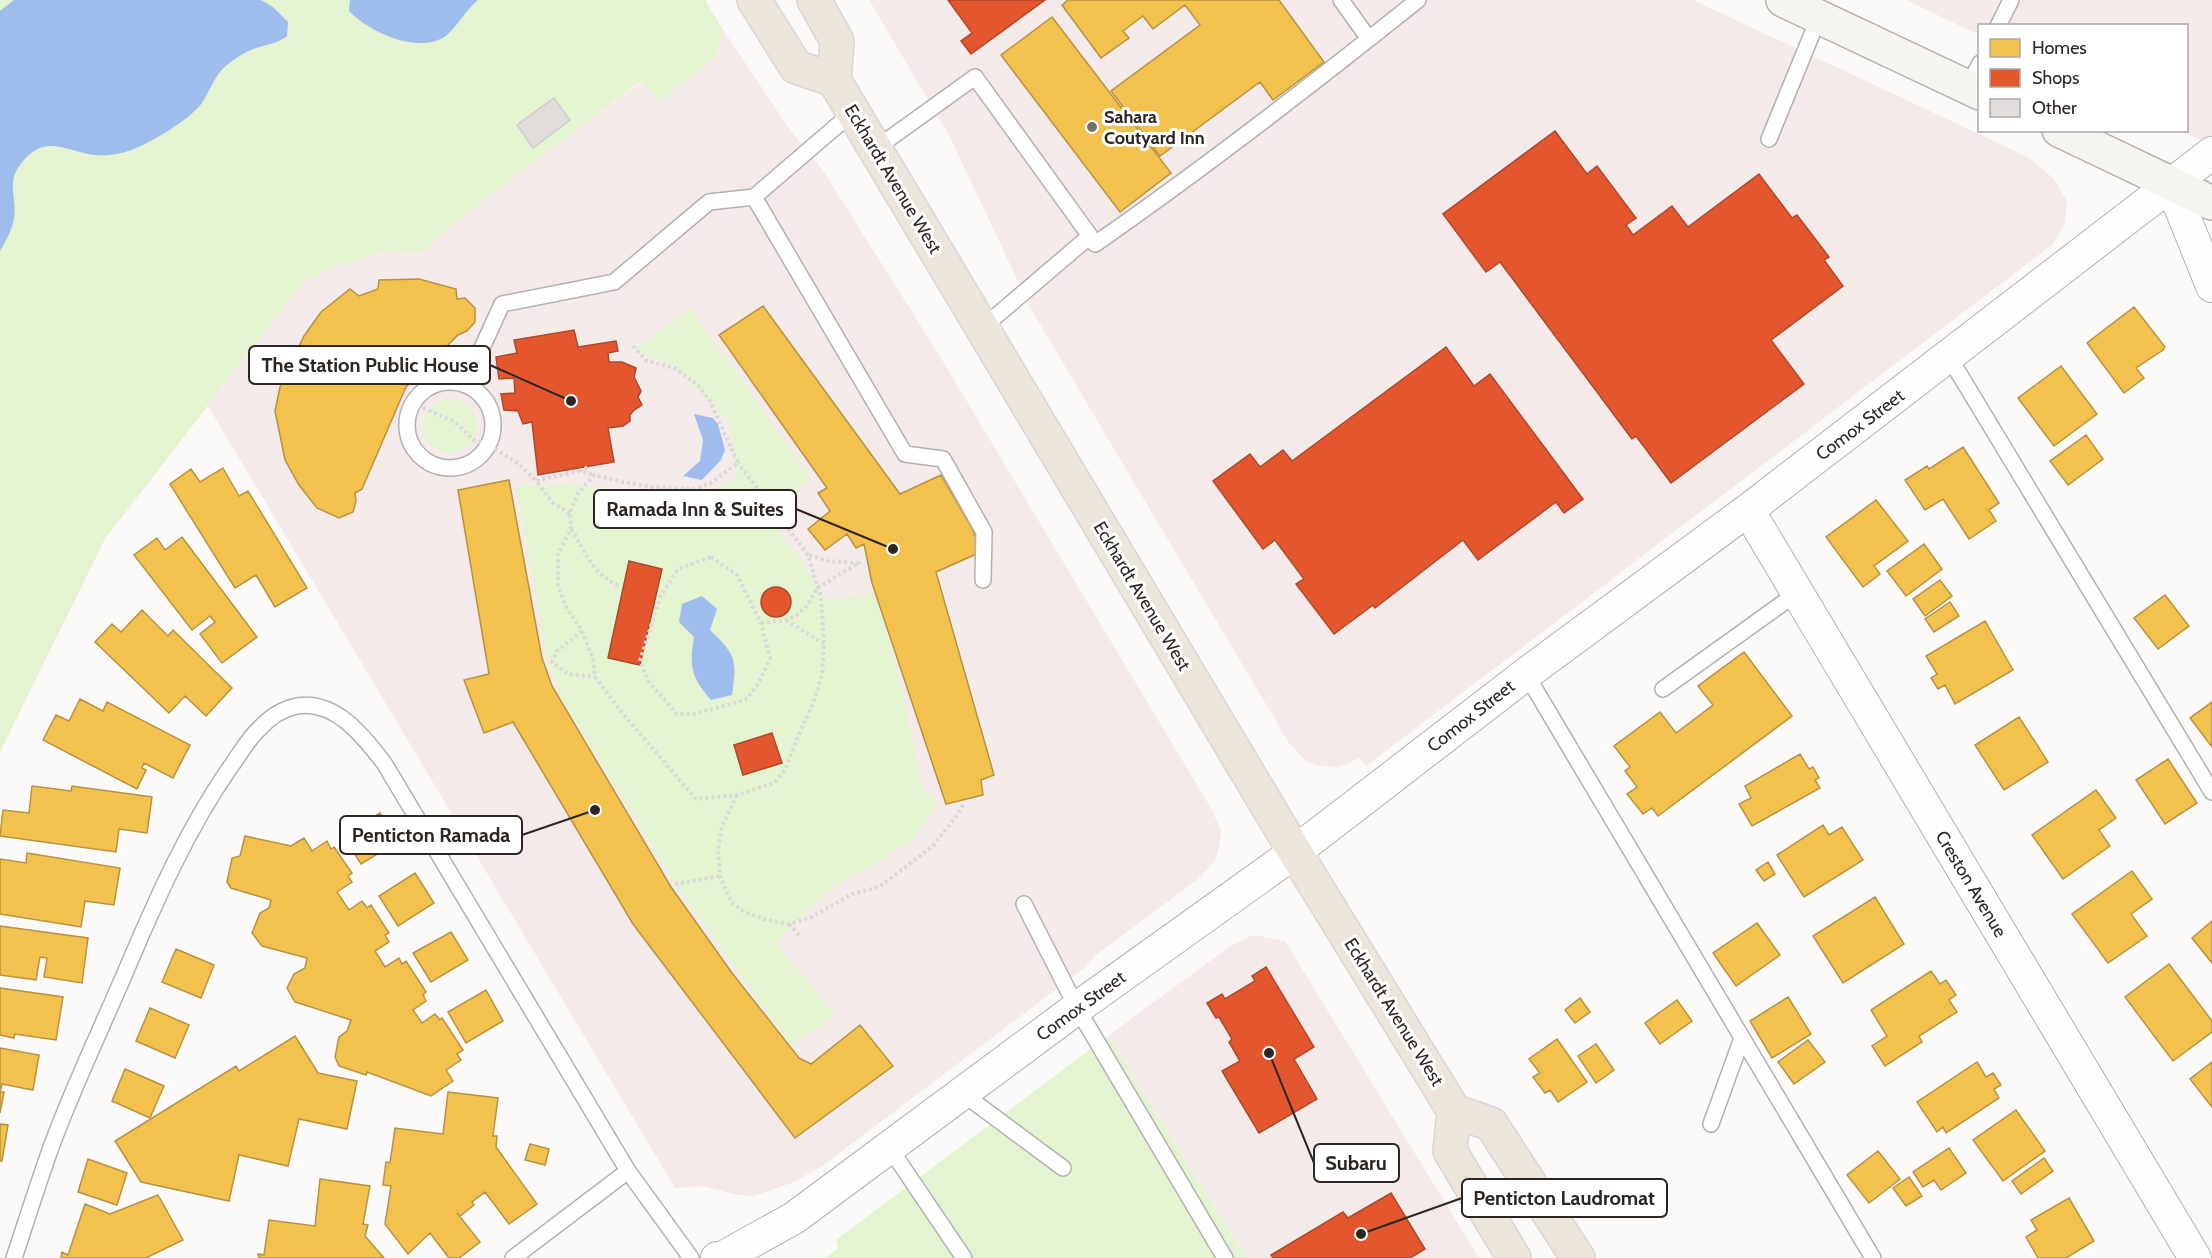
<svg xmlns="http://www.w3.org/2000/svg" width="2212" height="1258" font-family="Cabin,sans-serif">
<rect width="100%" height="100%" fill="#fcfaf9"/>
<path fill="#f4eae9" d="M869,0H1693L2028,157L2054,179L2067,201L2065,222L2053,244L1366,766L1359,757L1348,764L1336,767L1320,766L1307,762L1289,743L1032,311L948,133Z
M1906,0H2212V145L2181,131L2186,130V26H1980L1979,35Z
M724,31L788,127L824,172L941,358L1211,808L1221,831L1219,847L1215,861L1197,880L1096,955L1086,967L822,1166L794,1182L754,1196L738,1195L702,1186L675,1188L208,406L302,284L336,266L386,251L423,253L454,223L642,81L661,100L715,59Z
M1253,935L1285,941L1479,1258H1246L1108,1036L1229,947Z"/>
<path fill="#e4f4d0" d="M0,0H705L724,31L715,59L661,100L641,81L455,223L423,253L386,251L336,266L302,284L105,539L0,752Z
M690,308L812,479L799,488L793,522L777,532L800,557L827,600L877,592L903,693L923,791L939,803L911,842L826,892L776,943L836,1016L791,1045L675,884L558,693L545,648L516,486L575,483L621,496L676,492L704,496L736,478L729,422L673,365L646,355L636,348Z
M423 426a27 27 0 1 1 54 0a27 27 0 1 1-54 0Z
M1108,1036L1246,1258H825L838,1248L836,1240Z"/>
<path fill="#9ebcec" d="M14,0H261L273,7L288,22L287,36C278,43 273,43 263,46C249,49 237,57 227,65C215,74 210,91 202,103C190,120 142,149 121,153C113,155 102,156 94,155C65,151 46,134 23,161C5,182 17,195 14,218C12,230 6,241 0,251V11Z
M350,0H478C466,10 458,25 447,35C420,56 369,32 349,11Z
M694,414L713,418L718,424L725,450L721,460L702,480L683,476L700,461L703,440Z
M702,596L717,609L710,630C736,655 737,659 732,695L711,700C691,677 689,666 694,637L679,622L682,604Z"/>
<path fill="#f2c14e" stroke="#b79241" stroke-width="1.5" d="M1068,0H1279L1324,62L1273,100L1260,82L1160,156L1111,91L1200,25L1185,5L1153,29L1143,16L1123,31L1129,38L1101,58L1062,5Z
M1052,17L1171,173L1120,212L1001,55Z
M419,279L456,289L457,299L465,298L475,308V322L467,331L458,335L406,387L362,489L355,493L356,501L353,512L339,518L317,508L299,485L285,460L275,411L280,387L304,336L321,312L350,289L359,296L378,289L379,280Z
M763,306L900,494L941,475L972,528L981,552L936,572L994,775L981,780L983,795L946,804L872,583L864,544L856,548L847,534L825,550L808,529L830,511L818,493L827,488L719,335Z
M2134,307L2165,347L2163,350L2136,368L2144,378L2124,393L2087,343Z
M2061,366L2097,414L2054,446L2018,398Z
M2086,435L2103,459L2068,485L2050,461Z
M1963,447L1999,503L1989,510L1996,521L1969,539L1943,499L1925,510L1905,480L1927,466L1929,469Z
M223,468L239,496L248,491L307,588L275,607L256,575L235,588L170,484L191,469L200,482Z
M509,480L542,658L552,686L671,887L732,973L799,1058L811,1064L860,1025L893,1066L795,1138L633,924L513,722L484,733L464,680L489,674L458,490Z
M1876,500L1908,541L1874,566L1880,574L1863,587L1826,537Z
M182,537L257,637L222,663L200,634L215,622L210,616L192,630L134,555L157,538L165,550Z
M1924,544L1942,569L1906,596L1887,571Z
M1940,580L1952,596L1925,616L1913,599Z
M2165,595L2189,626L2158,649L2134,618Z
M1950,602L1959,616L1934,632L1925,619Z
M142,610L168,636L173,630L232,688L206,716L185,696L169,713L95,642L112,624L121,632Z
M1985,621L2013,670L1955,704L1945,685L1938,689L1931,678L1937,674L1926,656Z
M1744,652L1792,716L1658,816L1652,808L1643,814L1627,794L1637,787L1625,771L1630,767L1614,746L1660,712L1676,733L1713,705L1698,686Z
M80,699L103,711L107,702L190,745L173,778L144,763L142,768L146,770L137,789L43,740L56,715L69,721Z
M2212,702V747L2190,718Z
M2019,717L2048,762L2004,790L1975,745Z
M1800,754L1809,769L1813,767L1819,778L1815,780L1820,788L1752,826L1739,804L1751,798L1745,786Z
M2168,759L2197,803L2165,824L2136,780Z
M32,786L71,791L72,786L152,797L147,833L119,829L116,852L0,836L3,810L29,813Z
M2096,790L2116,818L2099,830L2110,846L2063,879L2032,835Z
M380,813L397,842L361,864L343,836Z
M1823,825L1829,835L1842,827L1863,860L1804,897L1777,855Z
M245,836L291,846L304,838L312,851L327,841L331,849L334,847L352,873L348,876L352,882L337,892L349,910L362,901L367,908L371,905L389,933L385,935L389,942L375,951L385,967L399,958L402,964L406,961L426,992L423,995L426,1001L413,1010L422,1023L435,1014L440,1020L442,1018L463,1050L457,1054L461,1060L446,1070L453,1081L431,1096L367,1072L366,1075L339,1066L335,1057L339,1037L347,1031L351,1020L295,1002L287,988L294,974L305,968L307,958L262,946L252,933L260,913L269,908L271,900L231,888L227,882L232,858L240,856Z
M27,853L120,868L114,905L85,901L81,927L0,914V859L26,863Z
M1768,862L1775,874L1764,881L1756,870Z
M2132,871L2152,899L2131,914L2147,936L2108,963L2072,914Z
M415,873L434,903L398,926L379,896Z
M1875,897L1904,944L1843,983L1813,936Z
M2212,921V963L2192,938Z
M1757,923L1780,955L1736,986L1713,953Z
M0,926L88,938L82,983L44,977L47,958L40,957L36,980L0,975Z
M451,932L468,960L431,982L413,953Z
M176,949L214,965L201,998L162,982Z
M2169,964L2212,1021V1032L2173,1061L2125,997Z
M1931,971L1940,984L1946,980L1956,995L1949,1000L1957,1012L1919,1036L1922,1042L1885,1066L1872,1046L1887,1036L1871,1010Z
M0,988L63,997L56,1040L15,1034L14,1038L0,1035Z
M486,990L503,1021L466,1043L448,1012Z
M1788,997L1811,1034L1772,1058L1750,1021Z
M1580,998L1590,1012L1575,1023L1565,1010Z
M1677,1000L1692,1021L1660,1044L1645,1023Z
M150,1008L189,1025L175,1058L136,1041Z
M295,1036L318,1073L357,1081L347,1129L299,1119L288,1166L239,1155L229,1201L141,1182L115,1141L236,1066L239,1071Z
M1557,1039L1587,1082L1558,1102L1550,1090L1545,1093L1533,1077L1540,1073L1529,1059Z
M1808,1040L1825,1062L1794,1084L1778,1062Z
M1596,1044L1614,1070L1596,1083L1578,1056Z
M0,1048L39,1055L33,1090L2,1084L0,1092H4L0,1113Z
M1977,1062L1986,1077L1993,1073L2001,1085L1994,1089L1999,1098L1946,1133L1943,1127L1937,1132L1917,1102Z
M2212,1062V1107L2190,1079Z
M125,1069L164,1086L150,1118L112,1101Z
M448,1092L498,1098L493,1136H497L496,1147L537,1204L509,1224L485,1192L472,1202L474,1205L460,1216L457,1213L480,1242L459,1258H449L430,1233L408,1254L385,1224L391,1186L383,1185L386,1162L390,1163L395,1128L443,1134Z
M2016,1110L2045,1151L2003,1181L1973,1140Z
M0,1124L8,1125L2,1161H0Z
M530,1144L549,1149L545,1165L525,1160Z
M1949,1148L1966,1173L1941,1190L1934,1180L1923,1187L1913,1172Z
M1878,1151L1900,1179L1869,1203L1847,1175Z
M2044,1158L2053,1171L2021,1194L2012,1181Z
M88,1159L127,1173L117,1205L78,1192Z
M1909,1177L1922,1196L1906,1206L1893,1188Z
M320,1179L370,1186L363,1224L368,1225L365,1236L384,1258H259L258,1254L264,1255L269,1220L315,1226Z
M158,1195L183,1240L146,1258H61L62,1252L68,1255L85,1204L110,1214Z
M2069,1198L2094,1241L2066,1258H2038L2026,1237L2037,1230L2031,1220Z"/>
<path fill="#e4572e" stroke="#ad482b" stroke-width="1.5" d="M948,0H1045L971,54L961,41L972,33Z
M1555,131L1587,174L1597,166L1636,218L1626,225L1633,235L1672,206L1688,227L1759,174L1792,218L1797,215L1829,257L1824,260L1843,286L1771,340L1804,384L1671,483L1636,436L1632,439L1500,262L1486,272L1443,214Z
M574,330L578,347L616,341L618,351L608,353L609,362H622L636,368L634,377L641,391L638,397L642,405L634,410L630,415V421L623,426L608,428L614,462L538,475L532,422L523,424L518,411L504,410L501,394L515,393L514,378L499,379L496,357L517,353L514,340Z
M1446,347L1474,386L1490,374L1583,499L1564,513L1556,502L1478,560L1463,540L1375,608L1373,605L1334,634L1296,584L1304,579L1275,540L1263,549L1213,481L1250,454L1260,467L1283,450L1292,461Z
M629,561L662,569L640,665L608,658Z
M761 602a15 15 0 1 1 30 0a15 15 0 1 1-30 0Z
M772,733L782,763L743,775L734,745Z
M1266,967L1314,1047L1294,1059L1317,1099L1259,1133L1222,1071L1240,1061L1229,1042L1232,1039L1219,1017L1216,1018L1207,1003L1222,994L1225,999L1255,981L1252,976Z
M1391,1193L1425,1249L1410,1258H1273L1271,1255L1343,1212L1348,1218Z"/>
<path fill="#e1dddb" stroke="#cfcbc9" stroke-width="1.5" d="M554,98L570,120L533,148L517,125Z"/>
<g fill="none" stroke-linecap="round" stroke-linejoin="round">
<g stroke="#b4b0af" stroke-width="18">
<path id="service" d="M1341,0L1369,39
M1998,26L2011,0
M1968,87L1980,63
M1769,139L1819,17
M875,149L975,77L1090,236L982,328
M754,197L905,454L943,459L984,532L983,580
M1090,236L1095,244C1206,167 1313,84 1418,0
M1949,357L2212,792
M407 425a43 43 0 1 1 86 0a43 43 0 1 1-86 0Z
M465,385L502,304L614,282L709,202L754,197L853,112
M1526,674L1873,1258
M1663,689L1797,593
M1024,904L1077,1008L1225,1258
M962,1093L1063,1168
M1711,1124L1742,1038
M889,1147L964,1258
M14,1258C27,1219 39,1180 53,1142C75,1083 103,1025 128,966C157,898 187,830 229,769C239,756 247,740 259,729C269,718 282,709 297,706C335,699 364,737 384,763L628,1171L691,1258
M513,1258L628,1171"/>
</g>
<g stroke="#b4b0af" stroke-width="34">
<path id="minor" d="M2171,184L2212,286
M1748,510L2195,1258
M717,1258H722L794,1218L1077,1008L1295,852L1526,674L1748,510L2212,153"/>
</g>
<g stroke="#b4b0af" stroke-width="36">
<path id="secondary" d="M1783,0L1980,93
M2059,130L2212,203"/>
</g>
<g stroke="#d8d6d5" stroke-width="36">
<path id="trunk" d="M754,0L796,67L834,80
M814,0L837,41L834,80L1295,852L1454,1111L1450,1151L1514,1258
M1454,1111L1491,1124L1578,1258"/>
</g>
<path stroke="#d9d8d8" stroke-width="4" stroke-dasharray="3 3" stroke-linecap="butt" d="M633,346L647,361L674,368L697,384L710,401L738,463L711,483L695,489L652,487L623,482L594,475L578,493L570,513L571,529L558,554V586L566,607L582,631L593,659L595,677L624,715L696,799L737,795L774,783L785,770L798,736L813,704L822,674L824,644L821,597L808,555L738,463
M412,403L455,422L474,440L489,445L519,464L536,481
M579,471L589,467
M570,513L553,503L536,481L578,471L594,475
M571,529C586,552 592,574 618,585
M711,557L737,575L761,623L770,658L757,686L745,700L694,714H677L649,682L640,661L660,597L678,569Z
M786,620L824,644
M761,623L785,620L797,615L807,606L817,588L859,563L827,561L809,555
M582,631L557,651L552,662L568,674L595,677
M737,795L722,826L718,850L720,876L731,902L744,912L764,919L789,924L812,917L852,894L879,887L933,846L958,814L963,805
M675,884L720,876
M789,924L800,936"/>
<use href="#service" stroke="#fffefe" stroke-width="15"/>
<use href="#minor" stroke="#fffefe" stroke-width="32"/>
<use href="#secondary" stroke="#f7f5f1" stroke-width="33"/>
<use href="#trunk" stroke="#ece5dc" stroke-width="33"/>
</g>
<circle fill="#75706e" stroke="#fff" stroke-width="2" cx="1092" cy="127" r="6"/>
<g text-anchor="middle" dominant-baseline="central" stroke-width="6" stroke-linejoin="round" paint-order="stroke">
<g font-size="18" font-weight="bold" fill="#2c2623" stroke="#fff" text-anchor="start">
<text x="1104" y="117">Sahara<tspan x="1104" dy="21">Coutyard Inn</tspan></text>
</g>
<g font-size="18" fill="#2c2623" stroke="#fff">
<text transform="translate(893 179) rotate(59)">Eckhardt Avenue West</text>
<text transform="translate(1860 425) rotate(-37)">Comox Street</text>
<text transform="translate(1142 596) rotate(59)">Eckhardt Avenue West</text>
<text transform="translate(1471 716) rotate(-38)">Comox Street</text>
<text transform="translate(1971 884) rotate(59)">Creston Avenue</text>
<text transform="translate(1081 1006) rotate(-36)">Comox Street</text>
<text transform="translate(1394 1012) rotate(58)">Eckhardt Avenue West</text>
</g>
</g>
<path fill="none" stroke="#2c2623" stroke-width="2" d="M571 401L490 365M893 549L796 509M595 810L522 835M1269 1053L1314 1163M1361 1234L1462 1198"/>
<g fill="#2c2623" stroke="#fff" stroke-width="2">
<circle cx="571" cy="401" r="6"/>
<circle cx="893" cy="549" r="6"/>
<circle cx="595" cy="810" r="6"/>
<circle cx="1269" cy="1053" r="6"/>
<circle cx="1361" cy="1234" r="6"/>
</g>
<g fill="#fff" stroke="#2c2623" stroke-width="2">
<rect x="249" y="346" width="241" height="38" rx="6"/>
<rect x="594" y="490" width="202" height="38" rx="6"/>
<rect x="340" y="816" width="182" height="38" rx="6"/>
<rect x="1314" y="1144" width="85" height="38" rx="6"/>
<rect x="1462" y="1179" width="205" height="38" rx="6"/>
</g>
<g font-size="20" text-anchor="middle" font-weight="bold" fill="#2c2623">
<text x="370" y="372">The Station Public House</text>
<text x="695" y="516">Ramada Inn &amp; Suites</text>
<text x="431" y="842">Penticton Ramada</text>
<text x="1356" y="1170">Subaru</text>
<text x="1564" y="1205">Penticton Laudromat</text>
</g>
<rect x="1978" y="24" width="210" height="108" fill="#ffffff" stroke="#aba8a7" stroke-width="1.5"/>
<rect x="1990" y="39" width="30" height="18" fill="#f2c14e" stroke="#aba8a7" stroke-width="1.5"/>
<text x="2032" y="54" font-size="18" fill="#2c2623">Homes</text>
<rect x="1990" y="69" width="30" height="18" fill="#e4572e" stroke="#aba8a7" stroke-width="1.5"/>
<text x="2032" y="84" font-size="18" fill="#2c2623">Shops</text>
<rect x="1990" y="99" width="30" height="18" fill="#e1dddb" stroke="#aba8a7" stroke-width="1.5"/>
<text x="2032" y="114" font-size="18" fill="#2c2623">Other</text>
</svg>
